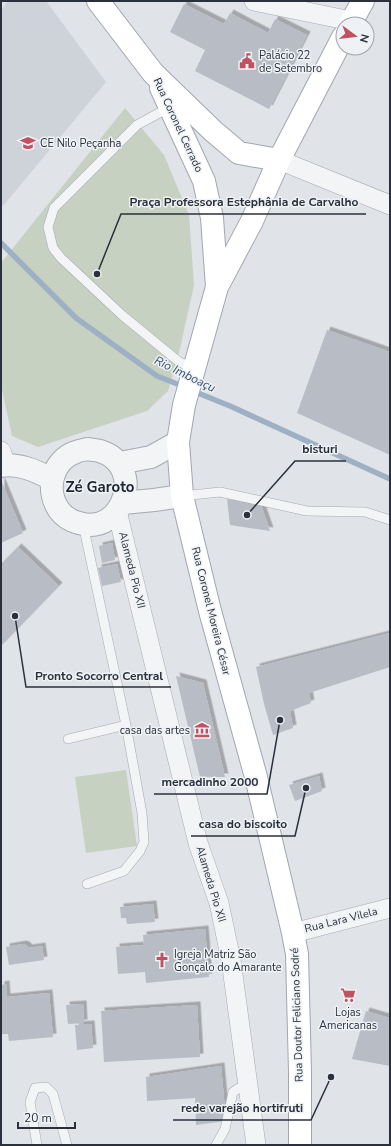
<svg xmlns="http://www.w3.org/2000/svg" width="391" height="1146" font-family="'Nunito Sans',sans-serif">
<defs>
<filter id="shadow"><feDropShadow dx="3.5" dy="-3.5" stdDeviation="0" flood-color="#0004"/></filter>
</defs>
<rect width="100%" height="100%" fill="#e0e3e8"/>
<path fill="#ced2d9" d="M8,1H46L106,82L3,206L1,204V10Z"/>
<path fill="#c6d1c2" d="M125,108L164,155L189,215L194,285L179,353L168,391L147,411L38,447L12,436L1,385V263Z
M126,770L137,846L86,853L75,777Z"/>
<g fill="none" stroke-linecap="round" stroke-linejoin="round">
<path stroke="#9eb0c4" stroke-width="5.5" d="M1,243L76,318L157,376L185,387
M193,391L230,406L390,479"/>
</g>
<path fill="#b8bcc4" filter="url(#shadow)" d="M184,4L224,24L230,13L268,33L275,19L307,35L269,109L195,71L205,50L170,32Z
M327,330L390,352V455L297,413Z
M1,480L23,533L1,543Z
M227,499L261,505L270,531L230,525Z
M112,543L115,560L102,563L99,546Z
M18,547L59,586L1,646V564Z
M117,564L121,582L102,586L98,568Z
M390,633V667L309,693L311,703L290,711L293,728L273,735L264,704L256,667Z
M176,676L203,683L225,777H200Z
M319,776L322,791L295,801L289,785Z
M153,904L155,922L127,924L126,918H121L120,907Z
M205,929L209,977L146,983L145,972L118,974L116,947L144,945L143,935Z
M23,944L26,945L29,948L42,946L44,960L9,965L6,947Z
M6,984L7,997L49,993L53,1037L9,1041L8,1034H1V985Z
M83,1004L84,1023L68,1024L66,1005Z
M197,1005L200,1057L104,1062L101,1011Z
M366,1011L390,1018V1066L352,1059Z
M91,1024L93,1048L77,1050L75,1025Z
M221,1066L226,1121L196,1125L195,1098L147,1101L146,1077Z"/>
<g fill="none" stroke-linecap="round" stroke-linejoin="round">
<g stroke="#a6aab1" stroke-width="10">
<path id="service" d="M170,107L137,125L54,208L48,227L53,248L61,258L122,315L178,361L194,369
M182,496L220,492L307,511L365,512L390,520
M83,524L126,725L142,813L144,842L140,851L124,871L87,884
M68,739L126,725
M37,1145L30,1102L35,1088L46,1087L53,1094L67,1145
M216,1145L225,1129L233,1092L239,1088L248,1085"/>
</g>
<g stroke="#a6aab1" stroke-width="20">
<path id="minor" d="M254,1L351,21
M279,160L390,205
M1,451L6,465
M117,511L198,843L219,903L231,960L256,1145
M293,933L390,908"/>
</g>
<g stroke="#a6aab1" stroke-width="24">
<path id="tertiary" d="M88,449C92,450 97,450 100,451C147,466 123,537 79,523C71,521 64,517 59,510C45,490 52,460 76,452C80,450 84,450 88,449Z
M120,463L151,457L178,442
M1,466C19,463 36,471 52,479
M123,503L154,500L182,496"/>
</g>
<g stroke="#a0a7b2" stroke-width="24">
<path id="primary" d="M98,1L153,73L213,131L239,153L279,160
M350,24L363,1
M161,88L204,181L212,218L217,287
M300,1145V1072L297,954L293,933L256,777L210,611L182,496L178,442L184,405L217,287L252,221L279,160L343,37"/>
</g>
<use href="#service" stroke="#f2f4f6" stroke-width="9"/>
<use href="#minor" stroke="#f2f4f6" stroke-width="19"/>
<use href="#tertiary" stroke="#f2f4f6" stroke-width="22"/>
<use href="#primary" stroke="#fff" stroke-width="22"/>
</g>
<defs>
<g id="civic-bare" transform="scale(1.2)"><path d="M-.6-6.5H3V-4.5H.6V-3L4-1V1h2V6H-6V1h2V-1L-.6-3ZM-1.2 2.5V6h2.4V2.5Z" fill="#c15061" stroke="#eff2f5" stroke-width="2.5" paint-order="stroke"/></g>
<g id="school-bare" transform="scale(1.2)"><path d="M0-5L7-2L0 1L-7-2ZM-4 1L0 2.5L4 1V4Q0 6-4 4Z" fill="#c15061" stroke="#eff2f5" stroke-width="2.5" paint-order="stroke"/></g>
<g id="museum-bare" transform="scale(1.2)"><path d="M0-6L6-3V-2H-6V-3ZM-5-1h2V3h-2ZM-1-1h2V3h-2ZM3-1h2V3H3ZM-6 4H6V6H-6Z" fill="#c15061" stroke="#eff2f5" stroke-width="2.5" paint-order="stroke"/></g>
<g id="church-bare" transform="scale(1.2)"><path d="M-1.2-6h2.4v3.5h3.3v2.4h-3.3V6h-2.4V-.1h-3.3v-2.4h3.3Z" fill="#c15061" stroke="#eff2f5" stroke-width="2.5" paint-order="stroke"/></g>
<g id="supermarket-bare" transform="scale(1.2)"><path d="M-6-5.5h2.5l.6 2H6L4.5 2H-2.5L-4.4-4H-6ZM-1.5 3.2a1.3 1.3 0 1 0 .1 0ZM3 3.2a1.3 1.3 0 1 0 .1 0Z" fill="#c15061" stroke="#eff2f5" stroke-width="2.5" paint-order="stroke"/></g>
</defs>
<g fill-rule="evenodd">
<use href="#civic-bare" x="247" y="61"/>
<use href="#school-bare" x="28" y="143"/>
<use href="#museum-bare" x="202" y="730"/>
<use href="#church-bare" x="162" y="960"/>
<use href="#supermarket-bare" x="348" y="995"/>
</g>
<g text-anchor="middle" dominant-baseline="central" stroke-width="3" stroke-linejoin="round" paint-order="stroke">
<g font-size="11" fill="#2a313d" stroke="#eff2f5" text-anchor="start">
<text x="259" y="55">Palácio 22<tspan x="259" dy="13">de Setembro</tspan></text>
<text x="40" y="143">CE Nilo Peçanha</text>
<text x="190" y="730" text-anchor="end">casa das artes</text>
<text x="174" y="954">Igreja Matriz São<tspan x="174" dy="13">Gonçalo do Amarante</tspan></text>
<text x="348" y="1012" text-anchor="middle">Lojas<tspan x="348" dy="13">Americanas</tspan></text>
</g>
<g font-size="11" fill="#2a313d" stroke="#eff2f5">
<text transform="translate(178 125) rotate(65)">Rua Coronel Cerrado</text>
<text transform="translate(132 570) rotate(76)">Alameda Pio XII</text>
<text transform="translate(211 611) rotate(76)">Rua Coronel Moreira César</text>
<text transform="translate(211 884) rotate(73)">Alameda Pio XII</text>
<text transform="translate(341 920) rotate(-14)">Rua Lara Vilela</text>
<text transform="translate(297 1015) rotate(-92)">Rua Doutor Feliciano Sodré</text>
</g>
<g font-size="12" font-style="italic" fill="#38506d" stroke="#eff2f5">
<text transform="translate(185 374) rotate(26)">Rio Imboaçu</text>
</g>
<g font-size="15" font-weight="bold" fill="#1c222e" stroke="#eff2f5">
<text x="100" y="487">Zé Garoto</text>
</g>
</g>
<path fill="none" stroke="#2a313d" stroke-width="1.5" d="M97 274L121 214H366M247 515L295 461H346M15 616L26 687H171M280 720L267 794H154M306 788L295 836H191M331 1077L311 1120H173"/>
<g fill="#2a313d" stroke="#eff2f5" stroke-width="1.5">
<circle cx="97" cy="274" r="4"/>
<circle cx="247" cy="515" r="4"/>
<circle cx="15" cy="616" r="4"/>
<circle cx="280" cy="720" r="4"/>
<circle cx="306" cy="788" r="4"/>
<circle cx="331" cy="1077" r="4"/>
</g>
<g font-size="12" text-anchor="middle" font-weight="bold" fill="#2a313d" stroke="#eff2f5" stroke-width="3" stroke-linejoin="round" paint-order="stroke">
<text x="244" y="206">Praça Professora Estephânia de Carvalho</text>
<text x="320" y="453">bisturi</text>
<text x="99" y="680">Pronto Socorro Central</text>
<text x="210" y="786">mercadinho 2000</text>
<text x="243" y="828">casa do biscoito</text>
<text x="242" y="1112">rede varejão hortifruti</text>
</g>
<rect width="391" height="1146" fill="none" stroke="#2a313d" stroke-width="4"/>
<g transform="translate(355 36) rotate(105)"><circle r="19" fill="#eff2f5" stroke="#a0a5ab"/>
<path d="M0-3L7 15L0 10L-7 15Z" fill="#c15061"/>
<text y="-6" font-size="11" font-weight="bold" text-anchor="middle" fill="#2a313d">N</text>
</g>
<path d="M18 1122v6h57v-6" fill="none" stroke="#2a313d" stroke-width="2"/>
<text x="24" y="1122" font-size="12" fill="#2a313d" stroke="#eff2f5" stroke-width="3" paint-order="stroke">20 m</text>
</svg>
